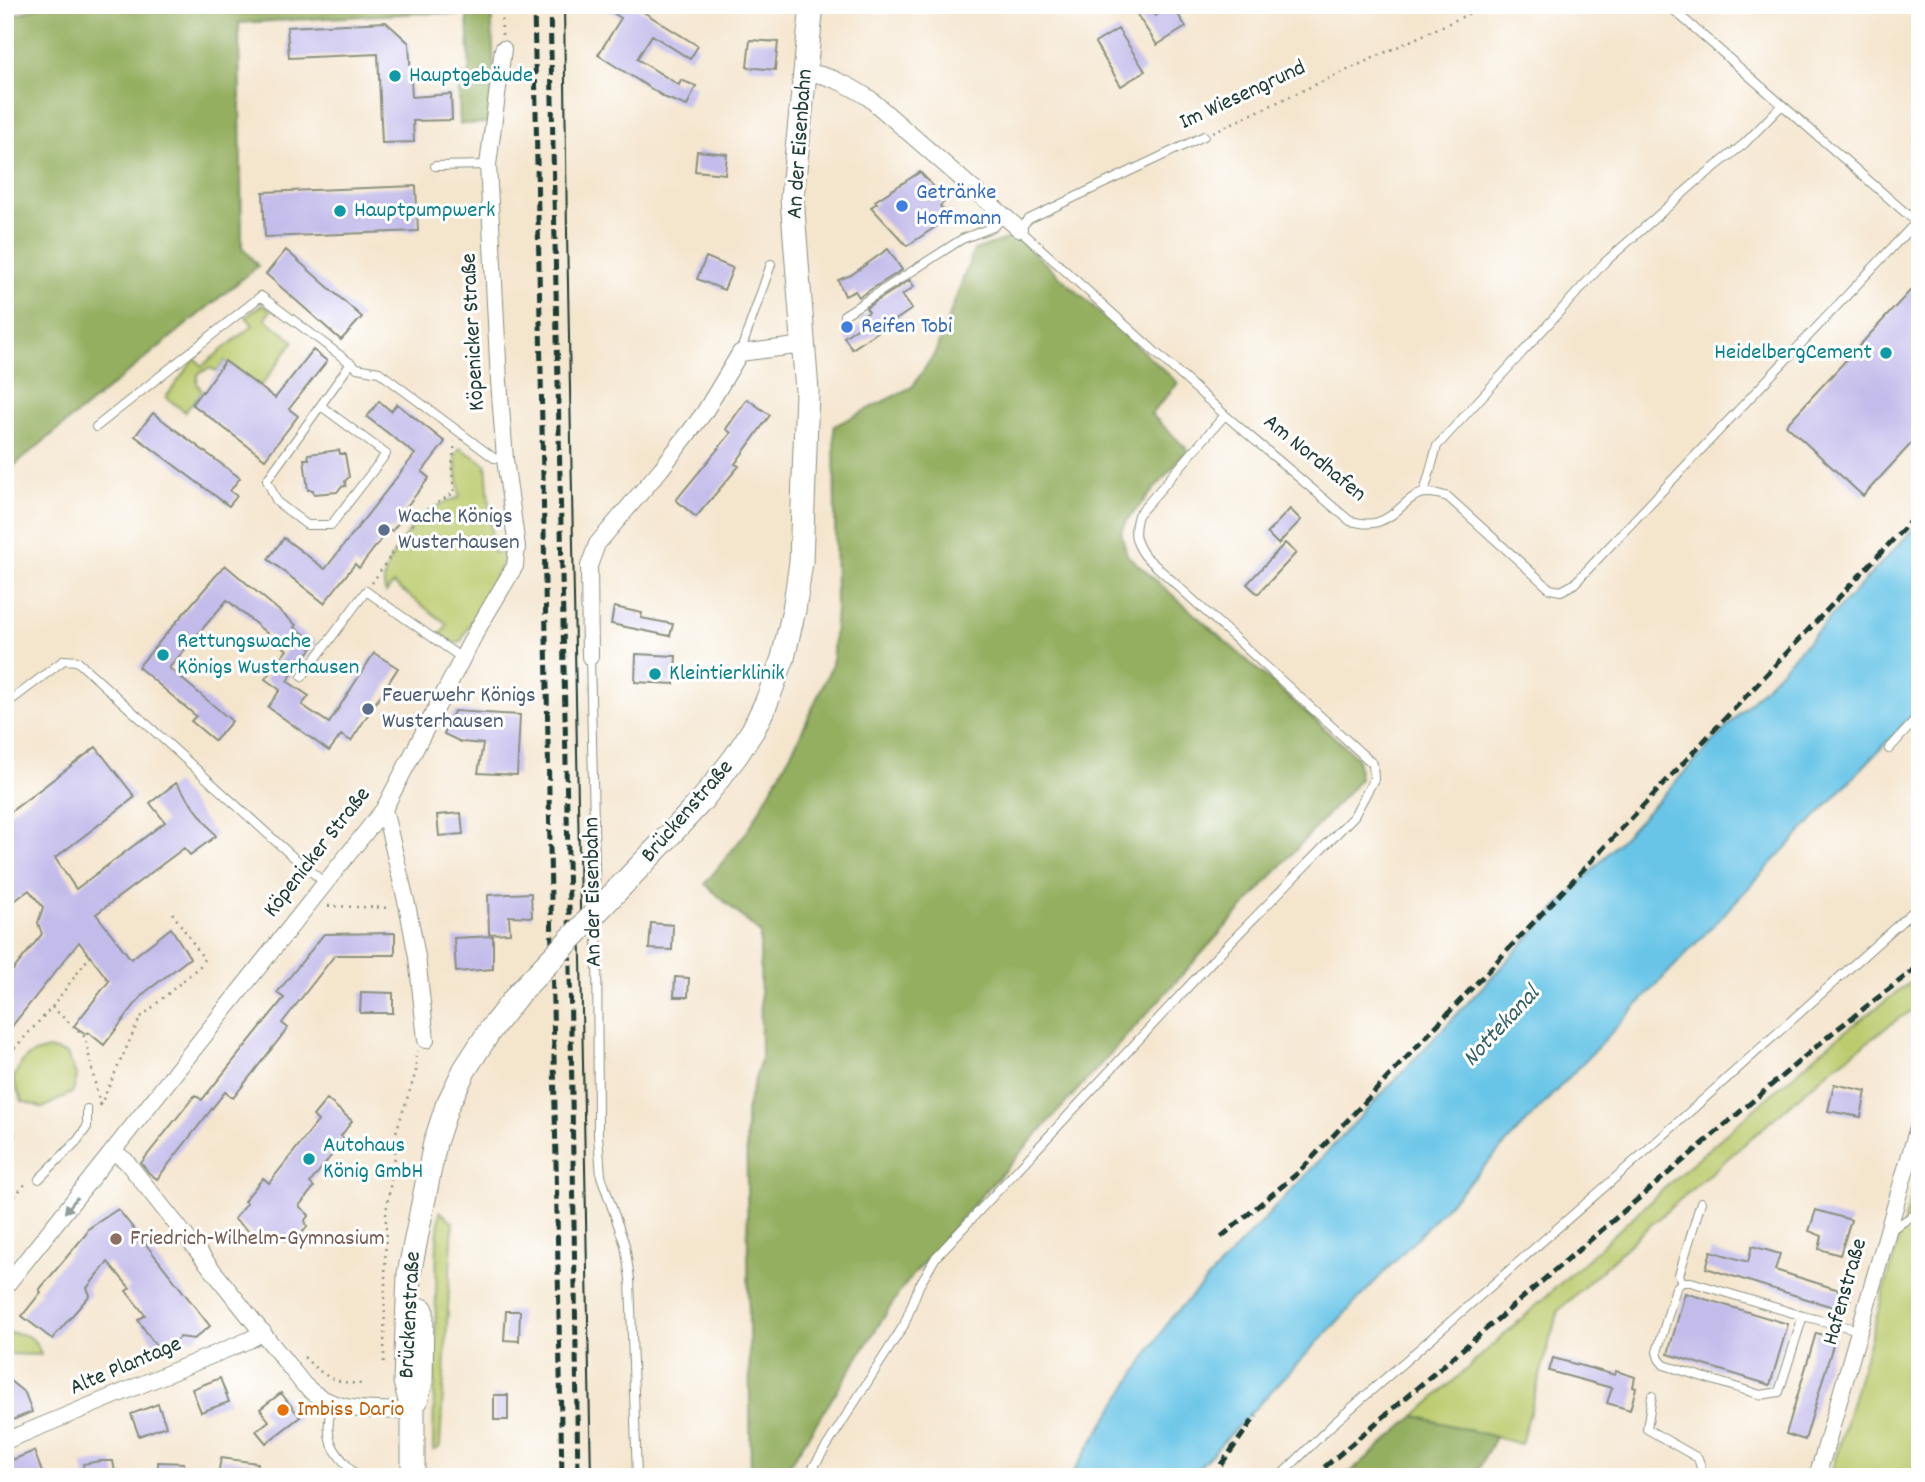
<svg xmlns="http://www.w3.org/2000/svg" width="1925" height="1482" font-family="Dekko,sans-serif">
<rect width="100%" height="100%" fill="#fff"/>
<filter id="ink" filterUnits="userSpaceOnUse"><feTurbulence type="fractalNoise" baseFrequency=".0143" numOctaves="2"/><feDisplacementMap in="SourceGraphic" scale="14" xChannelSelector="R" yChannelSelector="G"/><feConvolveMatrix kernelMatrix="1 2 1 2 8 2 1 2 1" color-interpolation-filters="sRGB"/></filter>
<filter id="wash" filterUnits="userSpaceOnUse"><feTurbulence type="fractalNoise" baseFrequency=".00686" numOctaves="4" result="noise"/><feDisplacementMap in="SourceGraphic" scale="28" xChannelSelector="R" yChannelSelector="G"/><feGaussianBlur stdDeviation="1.57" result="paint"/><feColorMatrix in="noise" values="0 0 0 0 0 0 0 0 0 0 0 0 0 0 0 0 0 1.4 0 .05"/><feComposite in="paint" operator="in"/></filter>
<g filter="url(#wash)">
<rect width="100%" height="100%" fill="#f4e5cd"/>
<path fill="#bbcb6d" stroke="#6d8450" stroke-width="2" d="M262,305L271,310L265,319L294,341L260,387L225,361L217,371L209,368L198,374L197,383L202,391L185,412L166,397L195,358L202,366L253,325L246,317Z
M460,448L486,464L493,553H505V558L460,643L451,642L441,634L447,624L393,584L386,593C375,572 409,527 426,514C436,506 448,501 460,497L455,456Z
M1920,975V1006L1898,1019L1830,1070L1639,1235L1558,1311L1521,1444L1415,1416L1690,1165L1835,1039Z
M49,1049L67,1054L77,1077L73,1092L43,1108L22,1101L13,1080C22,1058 26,1054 49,1049Z
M1920,1167V1477H1830Z
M440,1211L453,1222L440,1445L439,1448L433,1450L437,1239Z
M16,1333C31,1335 37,1341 41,1355L5,1354V1334Z"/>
<path fill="#94af60" stroke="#5a764a" stroke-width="2" d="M43,5H491L494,70L489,123L460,124L458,75L470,74L467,15L419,13L239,23L242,247L258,266L5,473V19Z
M1015,236L1178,383L1151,414L1188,450L1127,520L1121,532L1127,555L1357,757L1360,779L963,1216L903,1287L782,1477H751L746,1111L761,1058L760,933L705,884L749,829L798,740L832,665L836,608L834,426L912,387L935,353L974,250Z
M1415,1416L1495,1437L1475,1476L1345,1477Z"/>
<path fill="#69c5e7" stroke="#44818e" stroke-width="2" d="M1920,522V707L1190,1477H1070L1170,1319Z"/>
<g id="blocks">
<path fill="#c3bceb" d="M601,5H632L698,46L690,59L652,35L637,59L679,85L681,80L696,86L687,106L666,98L598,55L621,18Z
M1148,5L1155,16L1172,5L1186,27L1157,45L1136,13Z
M386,22L409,43L412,97L451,94L452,120L413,121L414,142L382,143L378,54L289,58L287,27Z
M1118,29L1145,71L1121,86L1095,43Z
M750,40L778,42L775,70L747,67Z
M697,151L727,154L725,174L695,171Z
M920,172L946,200L940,206L950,217L907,246L871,207L877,203L875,201Z
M416,186L418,231L265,237L263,192Z
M888,249L902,270L859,297L855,291L845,296L838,280L851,275Z
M286,250L362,317L341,340L266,274Z
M706,257L733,268L724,290L697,279Z
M910,280L914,287L902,295L912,309L852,349L844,337L863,324L859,319L869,312L866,308Z
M1920,280V434L1863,496L1786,425Z
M313,350L327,361L289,409L298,416L265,459L192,404L202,391L203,392L225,361L275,398Z
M747,399L770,415L735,464L739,466L696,517L676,500L731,433L726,429Z
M379,401L391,411L397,404L445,442L422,472L429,478L400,515L403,517L392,531L389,529L359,568L355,564L324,603L268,559L284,538L325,569L415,454L367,417Z
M153,413L240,478L230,491L237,496L229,506L135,436Z
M339,450L340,454H345L349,477L345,481L346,486L341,487L337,492L314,494L313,490H308L304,459H309L308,454Z
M1290,509L1301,520L1278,544L1267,533Z
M1285,543L1296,553L1258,594L1247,584Z
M225,565L296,625L294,627L316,642L287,681L309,696L302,705L329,723L374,653L398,668L351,741L341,735L329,751L268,707L280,690L265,679L287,650L227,600L169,668L232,721L215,741L191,721L196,716L138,667Z
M614,607L642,613L641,618L673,624L670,636L611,624Z
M636,654L676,656L674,684L635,682Z
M454,711L520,715L517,775L478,773L483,744L461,742L444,734Z
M96,747L135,797L55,858L76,889L165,822L150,803L176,783L216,836L190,855L184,848L96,914L131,959L171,928L190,958L143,994L104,1045L88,1032L86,1034L74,1026L109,981L79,942L5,1035V980L42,934L38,923L43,907L29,890L5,908V816Z
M461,813L463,834L439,836L437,815Z
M531,893L532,917L509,916L510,933L489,934L488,895Z
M651,923L673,925L672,950L649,949Z
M395,933V955H335L282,1023L288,1028L233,1098L225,1092L157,1179L149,1173L141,1163L195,1095L202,1100L284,998L277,993L324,934Z
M493,936V969L456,972L454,938Z
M675,977L689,978L688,997H674Z
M361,992L393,993V1013H360Z
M1834,1084L1866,1091L1861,1117L1828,1111Z
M327,1099L352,1121L341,1136L344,1139L310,1183L314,1187L299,1206L309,1215L305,1220L307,1227L292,1245L276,1233L254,1235L234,1219L247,1203L244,1201L263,1178L269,1183L318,1121L313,1116Z
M118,1209L210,1326L194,1339L180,1337L160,1352L138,1320L145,1315L126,1291L130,1288L108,1262L87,1288L90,1295L52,1339L22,1316L41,1292L39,1290L86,1234L88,1229Z
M1816,1210L1851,1220L1840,1255L1819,1249L1822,1236L1809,1231Z
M1752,1246L1780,1254L1775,1270L1852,1294L1846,1311L1706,1268L1711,1251L1748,1262Z
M1685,1293L1788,1324L1770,1385L1668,1354Z
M506,1311H520L519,1341L504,1340Z
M1816,1333L1835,1338L1805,1440L1786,1434Z
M1553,1358L1615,1375L1616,1371L1635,1377L1633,1387L1636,1388L1630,1410L1607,1403L1612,1388L1549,1371Z
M5,1377L25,1393L32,1412L5,1423Z
M220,1378L229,1402L201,1412L192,1389Z
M281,1393L300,1417L266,1443L256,1431L269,1421L260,1409Z
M494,1395H508V1420H494Z
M158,1404L166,1426L139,1436L131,1414Z
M34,1451L44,1477H5V1463Z
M221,1458L258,1463L256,1477L218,1475Z
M100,1461H113L116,1477H85L83,1464Z
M158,1462L184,1463L183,1477H158Z"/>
</g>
</g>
<g filter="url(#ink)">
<use href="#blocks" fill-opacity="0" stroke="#8a9180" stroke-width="2"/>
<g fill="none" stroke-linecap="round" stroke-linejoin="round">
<g stroke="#8a9180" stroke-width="10">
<path id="lane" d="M1668,5L1916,222
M1204,136L1029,219L1019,229L1225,415L1350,521C1360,523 1369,525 1378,522C1408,512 1407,482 1448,497L1550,589L1561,591L1574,584L1920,218
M435,166L488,165
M844,315L962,239L993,227L1004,217
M740,353L771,264
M321,406L386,454L331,525H307L277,502L267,480L351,363
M96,427L261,296L357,368L379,372L494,458L505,459
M1424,493L1437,446L1604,263L1697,181L1744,144L1782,105
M590,657L596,905
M302,677L366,591L463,659
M5,705L64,660L77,661L292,856L325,883
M1889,749L1920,715
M597,918L598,1135L601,1176L625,1245L630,1279L637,1477
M5,1120L11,1135L5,1152
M39,1179L77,1141L87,1127V1109
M1889,1231L1920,1211
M1682,1282L1679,1275L1701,1202
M1803,1316L1779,1392L1761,1395L1664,1365L1659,1359L1657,1352L1676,1288L1682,1282H1691L1803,1316L1859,1330
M1652,1396L1647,1429L1698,1458L1704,1477
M332,1405C322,1442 334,1450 357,1477
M807,1477L904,1325L919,1286L936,1257L1214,959L1354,816L1374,779L1373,764L1145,556C1134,541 1133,533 1138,515L1225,415
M1279,1477L1333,1424L1647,1150L1920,905"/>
</g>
<g stroke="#8a9180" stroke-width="18">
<path id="street" d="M807,72C831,76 849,85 869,98L1019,229
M590,657L589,566L597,544L661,469L704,413L740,353L804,345
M384,809L408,909L417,957L426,1040
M114,1152L126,1161L304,1385C336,1415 371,1409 413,1411
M5,1287L384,809L477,630L515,566L517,547L505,459L499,381L488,165L503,49
M5,1441L249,1340L263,1332
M1817,1477L1920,1120"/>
</g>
<g stroke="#8a9180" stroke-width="25">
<path id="secondary" d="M667,838L703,799L736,756L753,730L767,701L783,658L794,610L801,562L807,391L792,198L812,5
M416,1401L421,1383L422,1310
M413,1477V1411L405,1382L409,1274L435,1143L447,1106L465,1069L491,1029"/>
</g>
<path stroke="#8a9180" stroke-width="2.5" stroke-dasharray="2 5" stroke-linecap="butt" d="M501,5L502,35
M1213,132L1488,5
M372,583L416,519L426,510L454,493L452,468L455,442
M328,906L391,908
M52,1007L85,1037L100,1106
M5,1059L52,1007L90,956
M100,1106L140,1018L200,966L204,959L171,911
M5,1207L28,1181
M304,1357C325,1378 335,1383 365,1384
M384,1362L386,1212L395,1156L396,1132L416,1072V1054L418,1051"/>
<use href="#lane" stroke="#fff" stroke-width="8"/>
<use href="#street" stroke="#fff" stroke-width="16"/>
<use href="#secondary" stroke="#fff" stroke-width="23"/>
<path stroke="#1f3d34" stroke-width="2" d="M564,5L567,233L591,1477"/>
<path stroke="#1f3d34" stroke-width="5" stroke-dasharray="10 5" stroke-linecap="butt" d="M534,5L562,1477
M550,5L569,906L578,1477
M1221,1237L1299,1172L1920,511
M1212,1477L1256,1416
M1313,1477L1831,1034L1920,965"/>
<g stroke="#8a9180" stroke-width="25" stroke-linecap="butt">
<path id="secondary-bridge" d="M491,1029L519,993L667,838"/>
</g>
<use href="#secondary-bridge" stroke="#fff" stroke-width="23"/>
</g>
<defs><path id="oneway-solid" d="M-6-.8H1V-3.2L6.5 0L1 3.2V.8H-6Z" transform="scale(1.75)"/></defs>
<use fill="#8f9e9a" href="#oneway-solid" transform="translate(71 1205) rotate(129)"/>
</g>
<g fill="#0f9aa8" stroke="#fff" stroke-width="2.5">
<circle cx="395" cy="76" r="7"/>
<circle cx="340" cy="211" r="7"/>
<circle cx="1886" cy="353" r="7"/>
<circle cx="163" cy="655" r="7"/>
<circle cx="655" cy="674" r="7"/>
<circle cx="309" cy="1159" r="7"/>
</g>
<g fill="#3f7fe0" stroke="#fff" stroke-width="2.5">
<circle cx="902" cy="206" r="7"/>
<circle cx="847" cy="327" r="7"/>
</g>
<g fill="#5c6f8a" stroke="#fff" stroke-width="2.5">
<circle cx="384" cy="530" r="7"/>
<circle cx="368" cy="709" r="7"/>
</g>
<circle fill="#8d6e63" stroke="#fff" stroke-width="2.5" cx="116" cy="1239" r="7"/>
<circle fill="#e8710a" stroke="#fff" stroke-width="2.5" cx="283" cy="1410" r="7"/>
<g text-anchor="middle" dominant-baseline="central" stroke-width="6" stroke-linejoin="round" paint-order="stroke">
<g font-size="23" fill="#0d838f" stroke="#fff" text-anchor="start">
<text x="409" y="76">Hauptgebäude</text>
<text x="354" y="211">Hauptpumpwerk</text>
<text x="1872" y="353" text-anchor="end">HeidelbergCement</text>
<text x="177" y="642">Rettungswache<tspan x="177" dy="26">Königs Wusterhausen</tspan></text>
<text x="669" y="674">Kleintierklinik</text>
<text x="323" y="1146">Autohaus<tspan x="323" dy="26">König GmbH</tspan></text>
</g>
<g font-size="23" fill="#1f3d34" stroke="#fff">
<text transform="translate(1243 96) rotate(-25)">Im Wiesengrund</text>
<text transform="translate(801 144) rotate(-86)">An der Eisenbahn</text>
<text transform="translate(474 332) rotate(-93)">Köpenicker Straße</text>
<text transform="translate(1314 459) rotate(39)">Am Nordhafen</text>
<text transform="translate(688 812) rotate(-49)">Brückenstraße</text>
<text transform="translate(318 853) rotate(-52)">Köpenicker Straße</text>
<text transform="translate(594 892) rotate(-91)">An der Eisenbahn</text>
<text transform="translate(1846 1292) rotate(-74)">Hafenstraße</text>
<text transform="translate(411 1315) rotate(-87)">Brückenstraße</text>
<text transform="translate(126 1367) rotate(-23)">Alte Plantage</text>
</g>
<g font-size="23" fill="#366cbe" stroke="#fff" text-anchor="start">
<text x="916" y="193">Getränke<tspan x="916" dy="26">Hoffmann</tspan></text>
<text x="861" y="327">Reifen Tobi</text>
</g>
<g font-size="23" fill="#4e5e75" stroke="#fff" text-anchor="start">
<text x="398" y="517">Wache Königs<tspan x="398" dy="26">Wusterhausen</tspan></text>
<text x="382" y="696">Feuerwehr Königs<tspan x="382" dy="26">Wusterhausen</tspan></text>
</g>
<g font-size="23" fill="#785e54" stroke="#fff" text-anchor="start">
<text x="130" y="1239">Friedrich-Wilhelm-Gymnasium</text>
</g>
<g font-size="23" fill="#c56008" stroke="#fff" text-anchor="start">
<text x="297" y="1410">Imbiss Dario</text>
</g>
<g font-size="24" font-style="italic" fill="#325f61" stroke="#fff">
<text transform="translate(1502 1027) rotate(-47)">Nottekanal</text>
</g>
</g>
<rect width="1925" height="1482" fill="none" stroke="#fff" stroke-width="28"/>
</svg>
